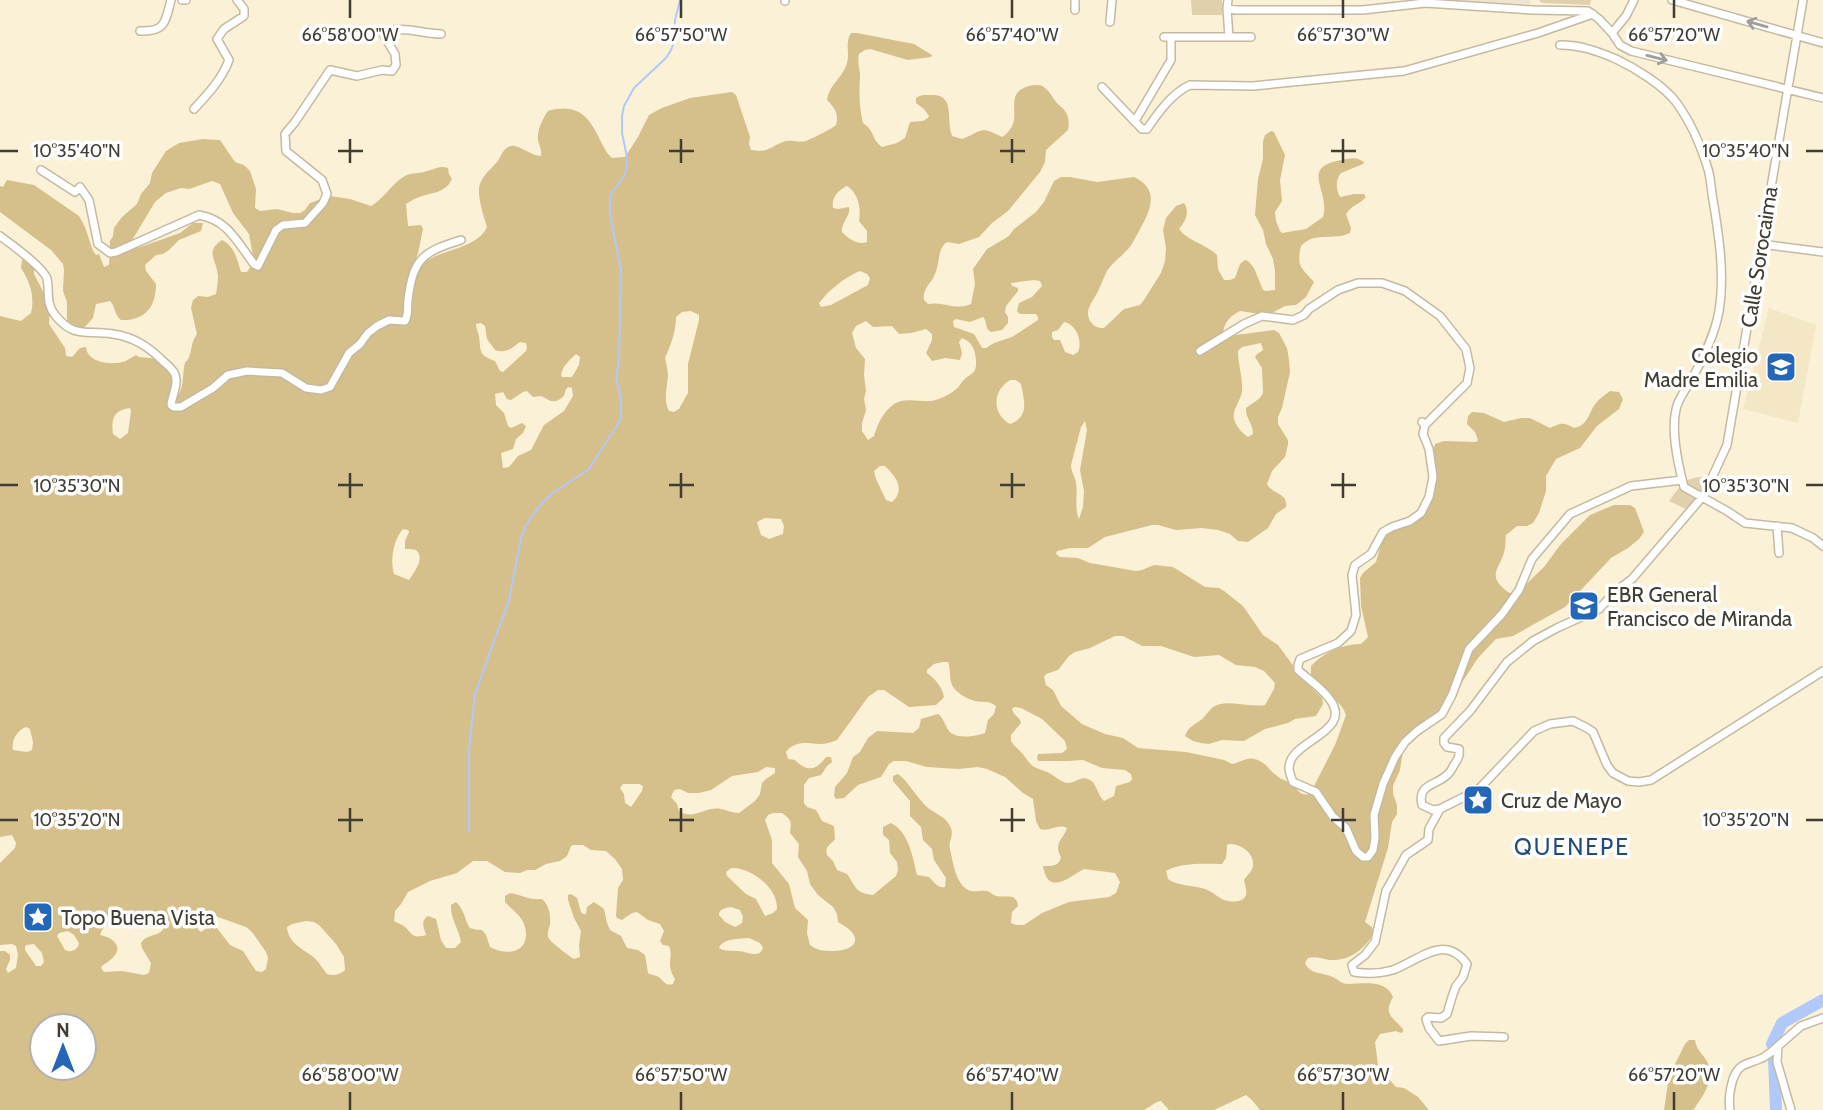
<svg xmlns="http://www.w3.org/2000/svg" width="1823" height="1110" font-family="Cabin,sans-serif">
<rect width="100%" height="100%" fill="#fbf1d7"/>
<path fill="#f3e7c6" d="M1769,308L1816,325L1798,423L1743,409Z"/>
<path fill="#eee3cf" d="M1437,0H1530V4Z"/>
<path fill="#e0d1ac" d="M1191,0H1222V15H1192Z
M1539,0H1591L1590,5L1542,3Z
M1711,476L1703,493L1688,510L1669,501C1685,480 1684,478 1711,476Z"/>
<path fill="#d5bf8a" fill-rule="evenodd" d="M851,33H857L914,44L932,55L931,57L908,60L870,49L865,50L859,54C857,63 860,69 860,77C859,93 859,106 863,123C876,132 871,139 882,147L897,143L905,138L910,122L923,121L928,118L929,116L924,109L916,103V98C921,94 926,95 933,95C954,95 947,118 951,133L952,136L962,139C983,131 979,125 1002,137C1007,134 1011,129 1013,124C1018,111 1006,92 1029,86C1035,85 1041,84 1045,88C1051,92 1053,100 1059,105C1068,112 1070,119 1068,130L1046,150L1045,162L1040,172L1008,211L992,223L979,237L959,244L947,242C937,249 940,263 935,274C931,284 922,289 924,300L928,304C945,301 955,311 971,304L975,284L973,269L987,249L1009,236L1014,229L1036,212L1044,202L1054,181L1061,177H1070L1097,182L1134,177C1162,190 1149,213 1138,233C1134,239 1132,246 1126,251C1120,258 1112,263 1107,271C1104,277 1101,285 1098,291C1093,302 1084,309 1090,321C1094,327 1098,328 1104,328L1124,309L1140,305L1144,300L1161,273L1165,261L1166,248L1163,230L1166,218L1176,206L1184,203C1190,212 1186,220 1179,229C1189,242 1206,244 1217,255L1218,269L1224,280H1230L1235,278L1240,264L1245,260L1248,261L1254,268L1263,290L1266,291L1275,290V271L1273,259L1266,244L1263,230L1255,215L1258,179L1263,159V141L1265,135L1271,131L1274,132L1285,155L1280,180L1282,201L1275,212L1276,221L1280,231L1282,233L1306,229L1323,217C1331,191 1298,167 1342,160C1351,158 1356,157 1364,162L1363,164L1341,173C1335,180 1336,189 1340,197L1354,194H1364L1366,197C1359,205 1353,204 1346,214L1351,228L1350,233C1333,241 1314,231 1301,246C1296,267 1302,268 1314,282L1306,297L1296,305L1285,306L1270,314H1260L1240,311C1230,316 1223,323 1223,335L1227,338L1236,335L1274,330L1279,333L1287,348L1289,360L1290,372L1282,408L1278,417V424L1288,440V444L1285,457L1272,471L1267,484C1273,495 1288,492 1286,507L1276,514L1268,528L1248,542L1238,541L1230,534L1218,530L1202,528L1176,530L1158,525H1152L1105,537L1088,548H1070L1057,551L1056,554L1060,557L1078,558L1090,563L1136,571L1142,570L1154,565L1173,567L1205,587L1219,588L1224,591L1243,606L1263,635L1278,645L1305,682L1322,698L1323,704L1316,716L1295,719L1288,723L1265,729L1244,741L1222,740L1209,744L1201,743L1193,741L1185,736C1188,727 1194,725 1201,720C1206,716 1208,711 1213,707C1227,698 1249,708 1265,705L1274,689L1275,683L1264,671L1255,667L1236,665L1219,655L1194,657L1161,646H1142L1123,636H1115L1090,648L1075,652L1069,656L1058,670L1046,674L1044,677L1046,685L1053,690L1061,706L1082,724L1091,728L1105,734L1123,738L1138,748L1186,752L1224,760L1232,764C1239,763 1247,757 1254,759C1265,761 1269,770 1277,776C1281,780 1287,780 1292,784C1300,791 1299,796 1310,794L1335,745L1346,715C1342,703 1333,698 1323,690C1319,687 1315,681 1311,677V666C1324,652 1343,644 1361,644L1368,637L1361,606L1360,578L1363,573L1376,562L1381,544L1389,532L1422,511L1435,471L1433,450L1435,444L1444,441L1476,442L1478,440L1475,432L1467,424L1468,416L1472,412L1484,413L1504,422L1521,418H1530L1550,428C1560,424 1562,421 1574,428C1589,425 1588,413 1596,403C1600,398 1605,395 1610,391L1619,392L1623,399L1619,409L1597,426L1580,448L1556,459L1546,476V491L1539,513L1533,523L1527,526H1517L1506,535C1505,541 1506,547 1504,552C1501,567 1488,573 1502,587C1508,593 1510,594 1517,593L1544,567L1561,544L1590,515L1614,505H1630L1635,508L1644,532L1639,539L1628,548L1611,558L1565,607L1513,636L1496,639L1493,642L1478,658L1455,693L1437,718L1404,745L1400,770L1393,786V794L1397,805V814L1392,822L1388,848L1365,922L1372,927L1373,935C1363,950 1349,961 1330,960C1322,959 1316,956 1308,958L1305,963C1310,975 1323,972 1333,977C1339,980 1341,984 1348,984C1363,984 1386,979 1393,997C1383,1015 1392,1016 1403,1029V1032L1401,1033L1396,1031L1380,1034L1375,1042L1378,1065L1385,1075L1396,1087L1404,1088L1418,1097L1429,1110H1260L1252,1100L1246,1095L1214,1110H1169L1161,1101L1157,1102L1144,1110H0V951H5L10,955V960L6,969L8,973L16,968L18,955L16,946L12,944L0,945V863L15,848L16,843L12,835L0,837V316L21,321L31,313C35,296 30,282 21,268L22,260H25L34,268V274L50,305L49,324L65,348L66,356L72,357L80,348L86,347C87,363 112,366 126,361C127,360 135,356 136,355L139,357L158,359L175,378L174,401C184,389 182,382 184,368C186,357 185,366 189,357C193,347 190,344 197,334L191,308L193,300L198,296L208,297L216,294C217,288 218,282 218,276C217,260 204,252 222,240C235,247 237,259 241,272H247L254,261L249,234L233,213L220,184L212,181L189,189L181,188L166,193L155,202L128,247L129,251L180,233L193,223H203L201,231L179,240L169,250L163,254L156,255L145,265L146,271L156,284C156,307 145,321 121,320C114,315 116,307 110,301L96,304L93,318L82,330L68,325L67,319V302L63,291L64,270L63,264L51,250L0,212V186L3,187L7,180L34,185L79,216L85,227L93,251L96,255L99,254L104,267L109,265L110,241L113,236L114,228L122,217L137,204L141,194L150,183L152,173L166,151L179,143L203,139L220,140L235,162L244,165L250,171L256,189L255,208L260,211L277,209L293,213H300L305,210L310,203L330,196L350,199L371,206C384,199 392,183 405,176C412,172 420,174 427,171C436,169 439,165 448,168L449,174L452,179C445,194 431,192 417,198C413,199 410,202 406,204L408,226L421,225L423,229L418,253L407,284C415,276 420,264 430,259C447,249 478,247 487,227C484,217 476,193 480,184C483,175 491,169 497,162C502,156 502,149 511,146C518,144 531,156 541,156C542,148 539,147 538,139C537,130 543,118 548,111C576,103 589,115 600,140C604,147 606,153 612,158L625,157L638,137L649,115L662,108L690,98L732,92L736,95L750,137L749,144L751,150C769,153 769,147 783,142C791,139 798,143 806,141C811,139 832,129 836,125C839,114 835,108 827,100C829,85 841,79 846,66C851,54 844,44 851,33ZM847,186C859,194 861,208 859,221L867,231V242C857,245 850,240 842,232C841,222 851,216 849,207L838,209L833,208C831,198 838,190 847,186ZM860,271L867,274L870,278L868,285L831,305L821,307L819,303C829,290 845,277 860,271ZM1034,280L1040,281L1042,286L1032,297L1019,303L1017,311L1020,314H1036L1038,317V320L1012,337L994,343L986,348H982L974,334L954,327L953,321L956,319L970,322L983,317C988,322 984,328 991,332L1002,330L1008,323V317L1005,312L1006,306L1018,291V288L1012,286L1011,283ZM691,311L699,315V320L688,364V393L679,409L674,412L669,411C663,400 667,388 668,376C668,370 666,363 665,358C671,345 676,331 676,317L682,312ZM866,321L873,327L892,326L899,334L911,333L926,329L932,334V340L926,353L932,361L945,358L960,360L962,353L959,342L962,338C972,342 975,349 976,360C977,375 971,372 963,381C961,382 961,384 960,385C955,392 940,400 931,401C919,402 904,397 894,404C883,412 878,423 874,436L868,440L862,431V423L866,410L864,399L866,391L864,375L865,359L856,348L852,333L856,326ZM1064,322C1076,324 1083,341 1078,352L1073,355L1065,352L1060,340H1054L1052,337V332L1058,330ZM481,323L485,326L487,339L495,350C506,354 512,348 520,342L526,343L527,348L526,351L503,372L500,371L495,361C478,355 481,351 479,336C478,332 476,328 476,324ZM1261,343L1263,350L1256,355L1255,357L1262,368L1263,393L1260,398L1246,408C1245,418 1253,423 1253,434L1248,437C1242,433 1236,426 1234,419C1232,409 1241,401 1242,391C1243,377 1238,365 1238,351L1242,347ZM576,354L580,357L579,365L572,377H562L561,375C563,365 569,361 576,354ZM1010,380H1016L1021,384C1024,400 1030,417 1010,424C992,414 992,391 1010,380ZM568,387L572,388L573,396L564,411L544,425L531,450L518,456L509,467L503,468L501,453L513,449L516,439L523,433L526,426L522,423L511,428L508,426L504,413L496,405L495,394L503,392L507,399L511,400L523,392L527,391L533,397L541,396C552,401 553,405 564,396L566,389ZM130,408L131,411L128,433L120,439L113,434C111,420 113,410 130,408ZM1085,421L1087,430L1080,470L1084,491L1083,507L1079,519C1074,508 1078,495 1076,483C1075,476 1071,472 1071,465L1081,427ZM880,466H885C896,477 906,489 892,502L886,500L876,479L874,471ZM765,518L781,519L784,526L783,534L769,539L761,535L757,522ZM403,529L408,530L409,532L405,541V549C408,549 416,549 417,551C425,559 413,574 409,580L394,574C390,561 393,540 403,529ZM943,662H948C951,669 949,678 952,685C955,692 967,699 975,701C983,703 989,700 996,706L994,714L988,720L985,733C977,736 959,739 951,733C945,728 945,719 938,714L921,719L919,728L913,733L877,731L868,738L860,752L853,757L847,773L835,787L834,796L836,799L844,798L858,785L881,777L889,764L894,761H906L927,767L958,769L978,767L987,769L1005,777L1023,793L1033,799L1036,821L1040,829C1050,832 1058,823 1067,828C1063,840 1053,843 1061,857C1059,867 1051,866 1043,866C1048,896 1068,878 1084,869L1115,873L1120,882L1116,893L1109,897L1069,902L1042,913L1024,925H1016L1011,923L1012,912L1018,906L1017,901L1013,897C1008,896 1001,897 996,896C993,895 990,892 987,891C981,890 977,892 971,891C956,887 953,862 950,849C948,841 954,836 951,828C945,815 936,815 927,807C917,798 908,781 898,774L893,776V781L910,801V816L921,827L923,840L932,849L934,860L946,878L945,887C938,889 933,881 929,877L917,875C913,858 909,832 891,823L883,827V835L889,840L890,853L897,862L898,870L896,876L873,895C855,893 856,887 847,874L837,870L833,861L827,855C825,845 830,846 835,839L834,826L822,821L816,810L807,807L804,803V785L809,778L821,775L827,766L832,762L831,757H826C816,771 807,772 795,760L788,759L786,752C795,740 807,743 820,744C826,744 832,742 837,740L868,697L878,690H884L909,707L936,705L944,697C942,686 935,679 927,673V670L934,664ZM1014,707L1021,708L1042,719L1065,741L1067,749L1062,753L1038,754L1037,759L1039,761H1068L1083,760L1102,768L1125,770L1131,774L1132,779L1130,782L1116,786L1114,796L1104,801C1097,795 1097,782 1088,779C1079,776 1075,784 1067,783C1060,782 1054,775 1047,772C1031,766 1033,768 1022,753C1018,749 1014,746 1011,741V735L1021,723C1020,717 1013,715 1012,709ZM26,727L30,729L33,742L32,750L27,752L13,750C11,741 17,730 26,727ZM766,767L775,768V773L766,779L762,783L760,794L755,801L739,813C732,813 727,810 721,809C705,806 694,821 679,811L677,804L671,797L674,790L680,789L688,793H699L711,790L732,776L758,772ZM623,784H639L643,786L642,791L631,807L625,803L624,794L620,788ZM773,813H782C793,821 791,822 790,833L799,844L798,857L807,871L810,884L818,895L833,907L837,914L838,922C844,926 853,930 855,938C857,952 829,952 820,950C816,949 813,947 810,945L807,933L808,920L795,908L789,884L772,863V840L765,820L768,815ZM1229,844C1240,844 1254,852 1253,865C1253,871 1247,875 1244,880C1245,885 1248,892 1245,897C1241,903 1230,902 1224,900C1217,897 1212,891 1205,889C1193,885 1177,886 1168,879L1166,871C1182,862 1204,864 1222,864L1226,858L1227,845ZM573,845H583L591,850L606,851L615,859L622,869L623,880L618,888L616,916L617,918L622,920L632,913L637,912L648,920L660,924L664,931L660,941L663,945L669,946C674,959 665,963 675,979L673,984C665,986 665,982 660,978C657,975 651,975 648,973L645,955L638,950L627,948L621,936L610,930L607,923L604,909L594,902L587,907L586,914H583L581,912L577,898L571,894L568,895V900L574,918L581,931L579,945L580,957L574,959C569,956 550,942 548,937C547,934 549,927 550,925C551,915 549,905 542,899C527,900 523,895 510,893L505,896V902C511,909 521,915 524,924C533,950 510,958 490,947L486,935L482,930C479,930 472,929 470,928C466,924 465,910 456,902L451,905C450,918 459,929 461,942L455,948H446L441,940L436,919L428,916C420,921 424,928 426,935C412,939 413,934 404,926C401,924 397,923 394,921L395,911L401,904L408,892L430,881L457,873L473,861H487L505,872L520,873L527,870H535L546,864L560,861L567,856L571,846ZM731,868C751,867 778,888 777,909L773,913L765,916L756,899L746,894L727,876L726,872ZM731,907L740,910L743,917L742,923L735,927L725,922L719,915C719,909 725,908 731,907ZM196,911H201L246,927L252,932L266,952L268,958L266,969L262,972L256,971L243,951L230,945L217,928L208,927L201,932C197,930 192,919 192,914ZM127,918L134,920L160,918L165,922C165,938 148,932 141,943L142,948L151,963L149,973L144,975L122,971L104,972L101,968L102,966C111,960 126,950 111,939C108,937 104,936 100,935C103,923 115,919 127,918ZM306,921L314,922L319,925L336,944L344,957L345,970C340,975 333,976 327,974C322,968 318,960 312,956C301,948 288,942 287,927L292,924ZM68,931L74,935L79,943C78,950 71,953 65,950L57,936L59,933ZM749,938L760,943L763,948L760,953C751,956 746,951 737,951C729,950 726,952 719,948C723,938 739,939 749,938ZM34,944L42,953L44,962L41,966H36L25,950V947L26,945ZM42,1026H84V1068H42Z
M1689,1040H1695C1696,1051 1706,1056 1709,1066C1714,1082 1701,1099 1693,1110H1664L1669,1076L1685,1044Z"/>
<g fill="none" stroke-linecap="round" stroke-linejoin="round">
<path stroke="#b0c9fa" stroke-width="2" d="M469,832V750L475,694L509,600L521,538L526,525L540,505L554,492L588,470L621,419V399L616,379L619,359L621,271L610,214V200L611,194L624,176L626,170L627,157L622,133V116L624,106L634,88L666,58L671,50L674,42L675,20L680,0"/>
<path stroke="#b0c9fa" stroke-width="12" d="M1772,1044L1782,1023L1823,1000
M1774,1057L1776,1110"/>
<g stroke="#c4baa2" stroke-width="10">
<path id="minor" d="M182,0H186
M1075,0V10
M1228,0L1227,9L1237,10H1363L1425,3L1533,10L1588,11L1599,19L1612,33L1620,45L1631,51L1823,98
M1672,0L1823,43
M785,1V0
M1227,9L1229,37
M1110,22L1112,0
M140,31C165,32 165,23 171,0
M1612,33L1626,16L1634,0
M1164,37H1251
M1560,45C1581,45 1597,51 1616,59C1635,68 1663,85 1676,102C1690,121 1701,146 1708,169C1711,179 1711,190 1713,200C1719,236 1725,275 1719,311C1715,334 1704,356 1694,375C1689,384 1682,394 1678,403C1669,426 1678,464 1684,487L1727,511L1745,523L1792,528L1813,538L1823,546
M1102,87L1142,129H1147C1158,113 1172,93 1190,85L1253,86L1404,71L1538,33L1593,14
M194,109C208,94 222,79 229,60L217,39L224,29L244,16V9L237,0
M1135,121L1171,60V37
M41,170L75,192L80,187L89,200L98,244L110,253L116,252L199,215C228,220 237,242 254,264L258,266L276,230L283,225L305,223L323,203L327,194L322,180L286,151L285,134L295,122L330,70L357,76L382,70L392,71L396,65L395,54L383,34C399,24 422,34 441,34
M0,236C10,243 45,269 47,279C50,292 45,302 55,315C75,340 88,329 113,334C134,337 149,347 164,362C169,366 176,372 176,379C177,387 172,396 171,405L174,407H181L213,388L228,375L247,371L282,373L306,388L321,390L330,387L349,353L360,344L368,333L377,326L389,320L405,321C409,314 407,307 408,300C413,259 422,252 461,240
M1761,244L1823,252
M1200,351L1244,324L1262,316L1293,320L1304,315L1309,309L1338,290L1358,283H1382L1405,291L1440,316L1466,349L1470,368L1467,383L1425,425
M1422,422L1425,425L1423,434L1429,449L1433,477L1429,497L1421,513L1410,521L1392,527L1383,532L1371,554L1355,565L1352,575L1356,615L1351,631L1338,643L1300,659L1298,665V670C1308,679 1320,687 1328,697C1355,729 1300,739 1291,760C1287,768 1290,774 1293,782L1316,792L1333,817L1346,828L1356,851L1363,857H1368L1373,850L1375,838L1374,815L1383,784L1395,757L1405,742L1417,731L1442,714L1452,695L1469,649L1502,614L1519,590L1532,559L1570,514L1631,486L1682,480
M1777,526L1779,553
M1440,809L1433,810L1422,805C1417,783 1437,786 1448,774C1451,772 1452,768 1454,765C1458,759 1460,756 1459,749L1447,747L1444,743V738L1470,711L1507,662L1533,641L1557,628L1599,609L1616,591L1632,579L1704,495L1727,445L1803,0
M1504,1037L1471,1036L1439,1041L1429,1028L1426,1019L1428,1017L1441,1018L1447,1014L1452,997L1456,986L1463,977L1467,964C1444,933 1420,960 1393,970C1379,974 1367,974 1354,972L1352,965L1365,955L1375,942L1386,891L1406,855L1428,840L1429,829L1440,809L1478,790L1534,731L1550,724L1573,721L1587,728L1593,732L1607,765L1613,773L1628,781L1639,782L1651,780L1823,671
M1730,1110C1728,1098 1731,1073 1742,1066C1749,1062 1757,1061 1764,1057C1769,1054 1774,1050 1778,1046
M1791,1110L1777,1062L1778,1046L1801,1026L1823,1018"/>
</g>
<use href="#minor" stroke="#fff" stroke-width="7"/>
</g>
<defs><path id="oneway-shaft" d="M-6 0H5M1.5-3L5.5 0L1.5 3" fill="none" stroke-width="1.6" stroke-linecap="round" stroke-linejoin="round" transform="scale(1.75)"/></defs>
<g stroke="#a09e99">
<use href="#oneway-shaft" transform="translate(1757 24) rotate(-164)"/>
<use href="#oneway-shaft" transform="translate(1657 58) rotate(14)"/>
</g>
<path fill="none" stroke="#413d33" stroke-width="2.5" d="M350,0V18M681,0V18M1012,0V18M1343,0V18M1674,0V18M350,139V163M681,139V163M1012,139V163M1343,139V163M0,151H18M338,151H363M669,151H694M1000,151H1025M1331,151H1356M1806,151H1823M350,473V498M681,473V498M1012,473V498M1343,473V498M0,485H18M338,485H363M669,485H694M1000,485H1025M1331,485H1356M1806,485H1823M350,808V832M681,808V832M1012,808V832M1343,808V832M0,820H18M338,820H363M669,820H694M1000,820H1025M1331,820H1356M1806,820H1823M350,1092V1110M681,1092V1110M1012,1092V1110M1343,1092V1110M1674,1092V1110"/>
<defs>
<g id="school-square" transform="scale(1.575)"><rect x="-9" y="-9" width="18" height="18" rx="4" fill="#2466b7" stroke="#fff"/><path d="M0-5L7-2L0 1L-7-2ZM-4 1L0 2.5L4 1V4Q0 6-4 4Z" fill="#fff"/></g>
<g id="sight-square" transform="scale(1.575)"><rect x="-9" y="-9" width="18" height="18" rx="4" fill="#2466b7" stroke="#fff"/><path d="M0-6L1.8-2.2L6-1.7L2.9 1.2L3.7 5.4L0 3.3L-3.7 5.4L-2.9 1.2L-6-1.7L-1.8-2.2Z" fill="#fff"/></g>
</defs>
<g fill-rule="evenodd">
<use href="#school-square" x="1781" y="367"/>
<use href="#school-square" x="1584" y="606"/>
<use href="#sight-square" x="1478" y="800"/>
<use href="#sight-square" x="38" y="917"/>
</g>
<g text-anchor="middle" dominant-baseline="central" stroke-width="7" stroke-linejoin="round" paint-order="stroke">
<g font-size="21" fill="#413d33" stroke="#fff">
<text transform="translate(1759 257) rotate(-81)">Calle Sorocaima</text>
</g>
<g font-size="21" fill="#413d33" stroke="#fff" text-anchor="start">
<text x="1758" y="355" text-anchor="end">Colegio<tspan x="1758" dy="24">Madre Emilia</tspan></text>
<text x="1607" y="594">EBR General<tspan x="1607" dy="24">Francisco de Miranda</tspan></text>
<text x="1501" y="800">Cruz de Mayo</text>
<text x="61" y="917">Topo Buena Vista</text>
</g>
<g font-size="23" letter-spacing="2" fill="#214a7f" stroke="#fff">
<text x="1572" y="847">QUENEPE</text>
</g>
</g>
<g font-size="18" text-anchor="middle" fill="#413d33" stroke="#fff" stroke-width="7" stroke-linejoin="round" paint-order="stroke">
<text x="350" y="41">66°58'00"W</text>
<text x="681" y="41">66°57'50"W</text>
<text x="1012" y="41">66°57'40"W</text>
<text x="1343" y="41">66°57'30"W</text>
<text x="1674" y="41">66°57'20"W</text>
<text x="77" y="157">10°35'40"N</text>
<text x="1746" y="157">10°35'40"N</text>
<text x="77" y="492">10°35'30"N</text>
<text x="1746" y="492">10°35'30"N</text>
<text x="77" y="826">10°35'20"N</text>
<text x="1746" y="826">10°35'20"N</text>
<text x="350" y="1081">66°58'00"W</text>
<text x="681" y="1081">66°57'50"W</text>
<text x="1012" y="1081">66°57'40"W</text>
<text x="1343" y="1081">66°57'30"W</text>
<text x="1674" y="1081">66°57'20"W</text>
</g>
<g transform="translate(63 1047)"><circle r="33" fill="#ffffff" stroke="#b3b1ad" stroke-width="2"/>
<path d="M0-5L12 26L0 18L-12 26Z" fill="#2466b7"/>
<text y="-10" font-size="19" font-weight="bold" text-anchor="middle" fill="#413d33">N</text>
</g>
</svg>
